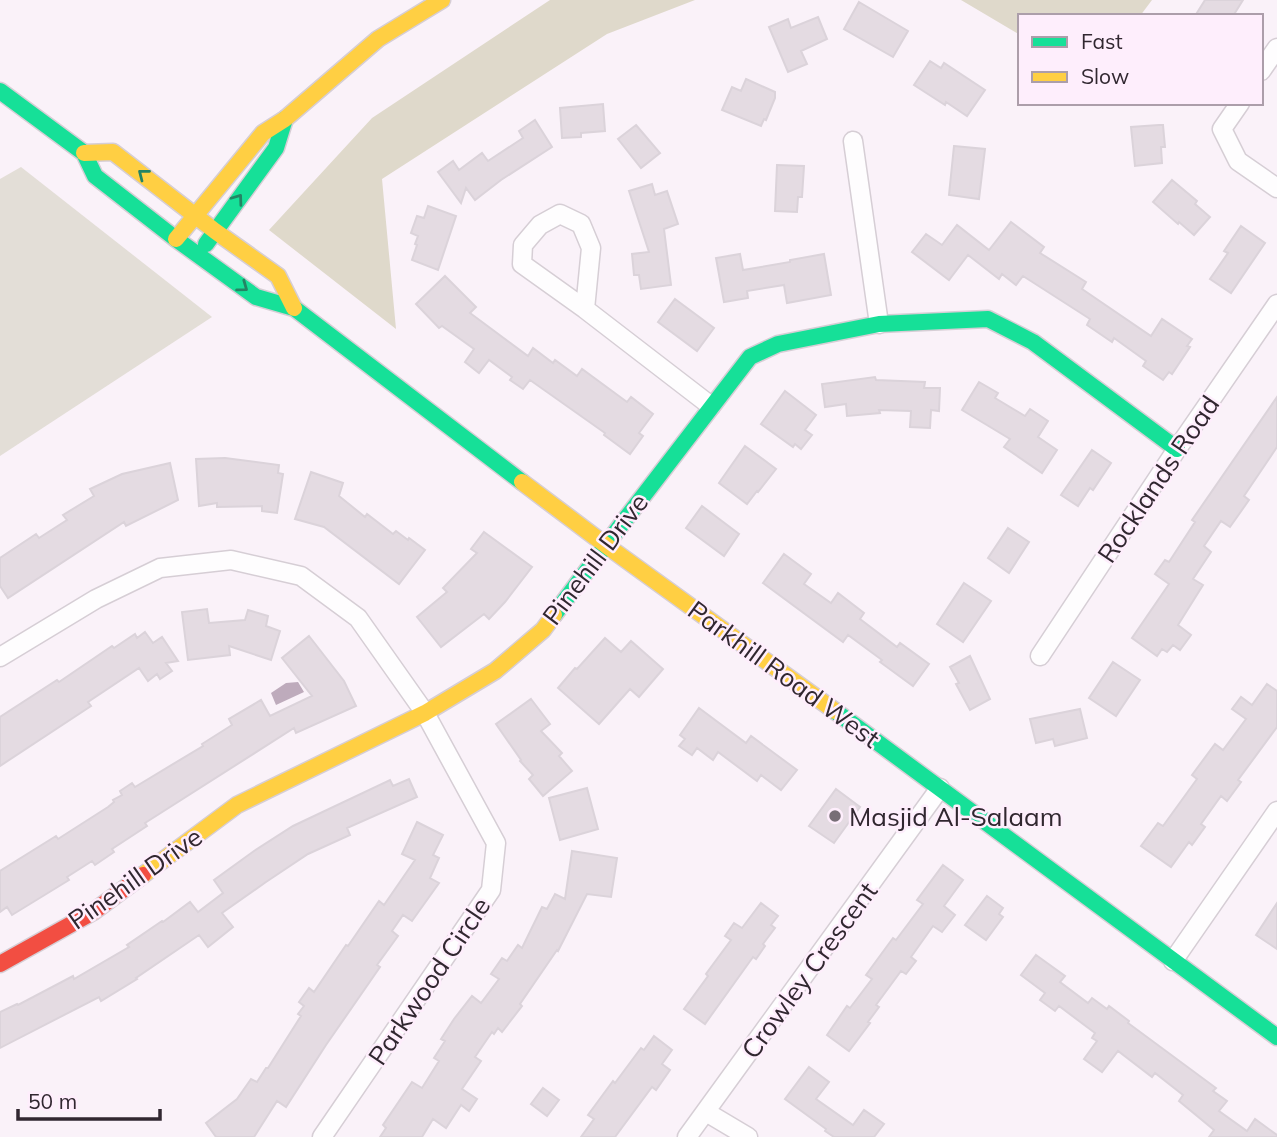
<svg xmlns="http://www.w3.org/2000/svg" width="1277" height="1137" font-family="Mulish,sans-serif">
<rect width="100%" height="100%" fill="#faf2f9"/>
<path fill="#e3ded7" d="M21,167L212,317L0,456V179Z"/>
<path fill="#dfd9cb" d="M550,0H695L607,34L382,179L396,329L269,230L372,118Z
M961,0H1152L1140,16H1020V35Z"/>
<path fill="#beabbc" d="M298,682L304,692L276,705L271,693L286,683Z"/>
<path fill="#e4dbe2" stroke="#dbd3da" stroke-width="2" d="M1205,0H1243L1233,16H1195Z
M859,2L908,31L893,57L844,29Z
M818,17L827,39L801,51L807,64L788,72L769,27L788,19L791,28Z
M930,61L941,68L944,63L985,90L967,116L946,102L945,105L914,85Z
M746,79L775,92V98L766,120L764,119L761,126L722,110L732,87L741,91Z
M603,104L605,131L581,133V137L562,138L560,108Z
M535,120L552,147L501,180L475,200L466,188L461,203L438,172L453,161L459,170L482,153L488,161L523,138L519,131Z
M636,125L660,153L641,168L618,139Z
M1159,125H1163L1165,147H1161L1162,163L1135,166L1131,127Z
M954,146L985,149L979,199L949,195Z
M777,165L804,166L802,197H798L797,212L775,211Z
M1172,180L1197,201L1195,204L1210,217L1194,235L1179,222L1178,224L1153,202Z
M652,184L655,195L667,191L678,224L664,229L671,285L641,289L639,275H634L632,254L649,252L629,191Z
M428,206L456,216L438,270L412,260L417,245L415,244L418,236L411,233L417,216L424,218Z
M1011,222L1044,247L1040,253L1086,282L1082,289L1151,336L1162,319L1192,339L1187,346L1190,347L1172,374L1169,372L1163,380L1143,366L1146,361L1114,338L1112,342L1087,325L1090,319L1023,276L1016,285L1002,274L999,279L968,255L949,280L912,252L926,234L942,245L957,225L989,250Z
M1241,226L1265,243L1231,293L1210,279L1228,253L1224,251Z
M740,254L743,270L790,262V260L824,254L831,295L787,303L784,285L747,291L748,298L724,302L716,258Z
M445,276L476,307L470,313L528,356L533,348L553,363L555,360L577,376L582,369L627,402L631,397L653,414L639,433L643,436L630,454L604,435L605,433L530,380L523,389L510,380L512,377L489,360L479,373L465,362L474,349L442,326L439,328L416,304Z
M675,299L714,328L697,351L658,322Z
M875,377L876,380L925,382L924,388H940L939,411L931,410L930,428L910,427L911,411L879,410L880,413L847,416L846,404L825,407L822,384Z
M979,382L998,393L995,398L1025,416L1030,409L1048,421L1038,437L1057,450L1042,473L1004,447L1010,439L962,410Z
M785,391L816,415L805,430L812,435L801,449L795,444L793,447L761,424Z
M1277,397V447L1244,496L1249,500L1230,527L1221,521L1204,546L1211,552L1193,579L1203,585L1178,625L1191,635L1180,650L1173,645L1167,652L1162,649L1157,656L1132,638L1169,584L1155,574L1165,560L1169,562L1195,522L1192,520Z
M745,446L776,469L758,492L757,491L747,504L719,483Z
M1092,450L1111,463L1093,490L1090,488L1078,506L1061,495Z
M225,458L279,465L278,473L283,474L277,513L262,511V506L217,507V503L199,506L196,459Z
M170,463L178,500L126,526L124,522L8,598L0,586V558L36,534L39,538L67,520L63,515L94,496L90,489L122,474Z
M311,472L343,483L339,496L365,517L367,514L393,534L396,531L408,540L409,538L425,550L399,584L324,527L295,519Z
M702,506L739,534L724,556L686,528Z
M1008,528L1029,542L1009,573L988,558Z
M484,532L532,567L505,602L489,619L484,614L441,647L417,617L447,592L443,588L477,553L471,549Z
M784,554L811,574L804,584L831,603L838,593L864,613L860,619L897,647L900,643L929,664L913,686L880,662L882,660L848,635L843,642L763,583Z
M964,583L991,601L963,642L937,624Z
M207,609L209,623L245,620L248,610L268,616L266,626L280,631L271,660L229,646L230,655L188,660L182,612Z
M145,632L153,643L162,637L178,661L166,663L172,671L160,679L157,674L148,681L139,668L88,702L91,706L0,766V717L57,680L59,682L112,646L114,648L135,634L137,638Z
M309,636L344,681L356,706L296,733L294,728L145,823L147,826L112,849L114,852L95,865L92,861L67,877L69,880L12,915L7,907L0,912V871L56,836L58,839L108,807L114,802L113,800L122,795L120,791L132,783L135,787L203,746L202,744L232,725L229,719L261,700L270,716L312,696L282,658Z
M605,638L621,652L631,641L663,669L639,697L630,689L599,724L558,688L575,668L577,669Z
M970,656L990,699L970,710L956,684L959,683L950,667Z
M1113,662L1140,680L1116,716L1089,698Z
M1267,684L1277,691V727L1238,780L1241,782L1227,801L1221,796L1201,824L1205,827L1192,845L1189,842L1171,867L1141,846L1158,823L1163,826L1197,779L1192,775L1215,744L1223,750L1246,719L1232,709L1241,697L1252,705Z
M531,699L550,724L541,731L562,753L559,756L572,771L543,796L529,779L533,775L520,761L521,760L496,724Z
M699,708L746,743L751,736L797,770L781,790L761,775L757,781L718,752L713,760L697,748L692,755L679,746L685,739L680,735Z
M1080,709L1087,738L1055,746L1053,739L1036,743L1030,719Z
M409,779L417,797L347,828L350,835L308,854L266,882L222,913L233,927L208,947L199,935L136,978L137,979L101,1001L99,997L0,1048V1012L17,1004L18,1005L73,976L74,979L129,947L127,945L162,921L163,922L190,902L198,912L223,893L214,880L254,851L293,826L390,780L393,786Z
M587,788L598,829L560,840L549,798Z
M836,789L860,807L834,843L809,826Z
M417,822L443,835L433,855L439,858L430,878L439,883L412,921L403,915L392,931L398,936L377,965L380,967L326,1045L286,1107L277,1101L254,1137H216L206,1123L237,1099L251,1079L257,1082L266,1068H268L301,1016L298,1014L304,1006L299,1002L309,988L314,992L346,945L348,946L379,901L384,905L415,860L402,854Z
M572,851L617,858L611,897L587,894L558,951L557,950L520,1004L522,1006L502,1032L498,1028L494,1034L492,1032L475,1057L481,1061L462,1089L477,1099L469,1111L461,1105L446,1128L433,1119L422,1137H380L386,1128L383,1125L412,1082L422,1088L439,1061L434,1058L445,1041L441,1039L454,1019L472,996L481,1003L499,979L491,974L502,958L507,961L518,945L522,948L542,907L547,909L555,894L565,899Z
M943,865L963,880L944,906L955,915L942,932L933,926L911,957L916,961L906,974L901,971L876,1005L879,1007L868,1022L870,1023L849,1051L827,1035L847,1006L850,1008L872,979L866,975L893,938L896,940L923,904L917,900Z
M987,896L1003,908L999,914L1003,917L986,940L965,925Z
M761,903L778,916L771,925L775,928L763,944L765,946L756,959L753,957L705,1024L684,1009L708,976L706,974L731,940L725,936L734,923L742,928Z
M1277,903V949L1256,935Z
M1036,955L1065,976L1060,982L1088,1003L1092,998L1107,1009L1109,1006L1129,1021L1128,1023L1216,1088L1213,1091L1227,1101L1219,1111L1247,1131L1255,1119L1277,1135V1137H1209L1214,1130L1179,1101L1183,1095L1155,1073L1152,1077L1118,1051L1102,1072L1084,1059L1097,1041L1092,1038L1095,1033L1059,1006L1055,1011L1040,1000L1045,993L1021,975Z
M654,1036L672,1050L662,1064L670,1070L656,1090L652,1087L615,1137H581L594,1119L588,1115L613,1081L615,1083L641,1048L644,1050Z
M809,1067L829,1082L816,1099L853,1125L864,1110L884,1124L874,1137H834L825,1131L826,1129L785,1099Z
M543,1088L559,1100L547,1116L531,1104Z"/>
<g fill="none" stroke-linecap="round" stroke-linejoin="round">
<g stroke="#d6ced5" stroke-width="21">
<path id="street" d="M1261,71L1277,48
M1240,103L1222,129L1238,161L1277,188
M853,141L879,324
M585,309L591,248L581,224L560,214L540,225L523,245L522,264L585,309L711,406
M1040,656L1177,449L1277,304
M0,657L96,599L160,568L231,560L301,576L358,618L425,713L496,843L491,890L322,1137
M1173,961L1277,811
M706,1112L748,1137
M687,1137L940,788"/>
</g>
<g stroke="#d6ced5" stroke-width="19">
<path id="fast" d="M0,91L84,153L95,176L176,239L256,297L294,308L522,482
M206,244L276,148L285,119
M554,615L624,521L750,357L778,344L879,324L988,319L1033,342L1177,449
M835,711L1277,1037"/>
</g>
<g stroke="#d6ced5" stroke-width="19">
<path id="slow" d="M84,153L113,152L215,231L278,276L294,308
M176,239L263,133L285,119L378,39L442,0
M522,482L607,546L835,711
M143,875L237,805L425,713L495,671L543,630L554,615"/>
</g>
<g stroke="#d6ced5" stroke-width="19">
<path id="jam" d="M0,964L93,912L143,875"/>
</g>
<use href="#street" stroke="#fefdfe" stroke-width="18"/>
<use href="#fast" stroke="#16e098" stroke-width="16"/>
<use href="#slow" stroke="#ffcf43" stroke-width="16"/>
<use href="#jam" stroke="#f24e42" stroke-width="16"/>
</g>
<defs><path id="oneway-chevron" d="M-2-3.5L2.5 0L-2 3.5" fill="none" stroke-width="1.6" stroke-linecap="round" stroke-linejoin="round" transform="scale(1.75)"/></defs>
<g stroke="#248464">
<use href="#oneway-chevron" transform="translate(143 174) rotate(-142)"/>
<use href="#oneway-chevron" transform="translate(238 199) rotate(-54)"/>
<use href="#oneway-chevron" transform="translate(243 287) rotate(36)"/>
</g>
<circle fill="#776e76" stroke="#feeefc" stroke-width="2.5" cx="835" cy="816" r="7"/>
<g text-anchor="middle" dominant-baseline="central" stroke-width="5" stroke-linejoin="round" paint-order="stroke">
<g font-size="26" fill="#312730" stroke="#feeefc">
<text transform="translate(1158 479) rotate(-56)">Rocklands Road</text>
<text transform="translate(595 559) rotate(-53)">Pinehill Drive</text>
<text transform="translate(784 674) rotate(36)">Parkhill Road West</text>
<text transform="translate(135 878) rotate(-35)">Pinehill Drive</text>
<text transform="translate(809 970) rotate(-54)">Crowley Crescent</text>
<text transform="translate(429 981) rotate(-56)">Parkwood Circle</text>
</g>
<g font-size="26" fill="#312730" stroke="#feeefc" text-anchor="start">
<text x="849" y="816">Masjid Al-Salaam</text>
</g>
</g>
<rect x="1018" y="14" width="245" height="91" fill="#feeefc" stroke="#ac9eaa" stroke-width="2"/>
<rect x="1032" y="37" width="35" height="10" fill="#16e098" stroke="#ac9eaa" stroke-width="2"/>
<text x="1081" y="49" font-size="21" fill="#312730">Fast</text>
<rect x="1032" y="72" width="35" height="10" fill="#ffcf43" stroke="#ac9eaa" stroke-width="2"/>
<text x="1081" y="84" font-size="21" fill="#312730">Slow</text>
<path d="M18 1109v10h142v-10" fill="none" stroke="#312730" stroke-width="3.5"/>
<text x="28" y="1109" font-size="21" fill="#312730" stroke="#feeefc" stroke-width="5" paint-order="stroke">50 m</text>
</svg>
